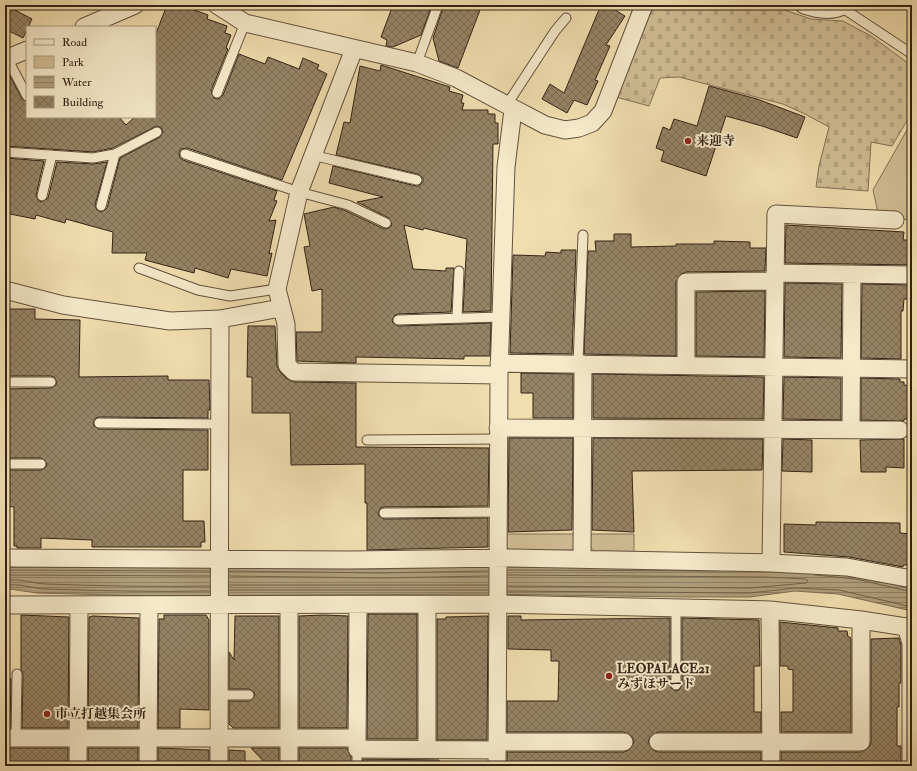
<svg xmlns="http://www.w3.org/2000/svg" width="917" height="771" font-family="'IM FELL Double Pica','Noto Serif JP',serif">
<defs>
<pattern id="cemetery-stones" width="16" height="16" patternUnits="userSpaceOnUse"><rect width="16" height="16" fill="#d1be95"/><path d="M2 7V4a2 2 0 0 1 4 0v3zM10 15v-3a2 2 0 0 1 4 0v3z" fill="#b4a380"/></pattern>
<pattern id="water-rules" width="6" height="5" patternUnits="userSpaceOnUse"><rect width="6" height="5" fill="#b09e7b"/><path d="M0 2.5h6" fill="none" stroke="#908064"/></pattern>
<pattern id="building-cross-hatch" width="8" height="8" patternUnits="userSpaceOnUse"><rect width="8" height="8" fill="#968466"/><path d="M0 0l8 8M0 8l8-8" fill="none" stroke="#7b6c53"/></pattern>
</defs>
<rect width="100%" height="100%" fill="#f1deaf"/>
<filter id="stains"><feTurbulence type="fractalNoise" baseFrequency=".005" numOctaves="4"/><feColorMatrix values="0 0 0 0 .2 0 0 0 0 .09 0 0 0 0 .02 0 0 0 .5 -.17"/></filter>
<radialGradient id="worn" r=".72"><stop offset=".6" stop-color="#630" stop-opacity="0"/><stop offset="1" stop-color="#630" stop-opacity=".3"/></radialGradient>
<path fill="url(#cemetery-stones)" stroke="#827056" d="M654,5H770L811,19L843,21L871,36L912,66V112L892,146L871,142L868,191L816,187L819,166L829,127L803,113L783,104L679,77L660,78L649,106L616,97L642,29Z"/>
<path fill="#d1be95" stroke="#827056" d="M912,121V221L878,213L873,190Z
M506,534H576V546L573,550L511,551L506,547Z
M589,534H634V552H596L589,546Z"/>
<path fill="url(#water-rules)" stroke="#7e6c53" d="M508,566L704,567L857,575L912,589V611L838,594L795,591L750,597H686L482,594L153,596L37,593L10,589L5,591V567L380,569Z"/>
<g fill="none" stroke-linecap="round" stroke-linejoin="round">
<path stroke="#726049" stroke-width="1" d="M5,570L210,571
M508,570L718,571
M229,571L380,573L488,571
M5,575L210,576
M815,575L856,579L912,592
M229,576L380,578L488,576
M5,581C17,577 34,584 47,584C102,586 156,587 210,586
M229,585H488
M5,586C17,582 34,589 47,589C102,591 156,592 210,591
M507,586L750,588L806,583L808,581L806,579L765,577L507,575
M229,590H488
M507,591L750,593L795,588L839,590L912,607"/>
</g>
<path fill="url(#building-cross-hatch)" stroke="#332217" d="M5,5L32,19L23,38L5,29Z
M167,5H181L208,15L207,19L227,26L225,33L231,35L226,48L228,49L211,91L214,98L218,99L223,95L239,54L265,64L268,57L299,69L303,58L319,65L317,69L327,74L282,180L187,148L181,149L179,152L180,158L183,160L277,191L274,200L277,201L269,221L276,220L269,254L272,253L267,276L231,269L228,278L195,268L194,273L145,260L147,253H112L113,232L66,219L65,223L36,215L35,219L5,213V158L44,161L36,195L38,200L41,202L48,198L57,162L93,164L107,162L95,205L97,210L102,212L107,208L120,158L160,137L163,132L161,127H155L113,148L93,152L5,146V76L9,74L22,99L27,102V117H119L126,125L135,117H155V36Z
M393,5H432L421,35L393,47L386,46L387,40L381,37Z
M444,5H466L480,10L458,68L439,61L433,38Z
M601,5H607L625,16L606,45L610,46L595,80L598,81L587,105L574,100L567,113L542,99L550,84L564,93Z
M381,65L450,87L449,91L463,95L461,103H464L462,110H488V114H495V123H498V144H493L491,311L463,312L467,239L424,228L423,230L404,225L413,269L446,271V268H454L451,312L398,314L395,315L392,320L393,323L398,326L491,323L490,356H464V359L356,357V363L297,361L296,332H322V289L312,291L304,247L310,246L304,214L334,207L346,211L384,229L389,228L392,225L389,218L357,202L383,197L329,183L333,166L416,186H419L423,182V178L418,174L336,155L344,122L350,123L360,66L380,71Z
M709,86L757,99L805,117L797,138L762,126L726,116L706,176L661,161L664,151L656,148L663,127L670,130L674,119L697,126Z
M786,225L904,232L903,240H912V265L785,263Z
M614,234H631V247L676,246V244H714V241L750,242V248H766L765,271L686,272L681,274L676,282V356L584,354L588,251H596L595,241H614Z
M561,250H576L572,354L510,353L513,255L545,256L546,252L561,253Z
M785,283L842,284L841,358L784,357Z
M862,284L912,285V299H904L903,311H901V359L861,358Z
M765,291L764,357L696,356V292Z
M8,309H35V319L80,320L79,377L168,376V380H209L210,410H208V418L99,417L96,418L93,423L94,426L99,429L208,430V470H183V521H204L205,542H201V547H92V540L41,538V548H17V546H14V507L5,506V470H41L46,467L47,464L41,458H5L6,389L51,388L56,385L57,382L54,377L51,376H8Z
M248,326H275L277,366L280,372L287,379L294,382L356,383V447L489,448L488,506L384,507L381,508L378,513L379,516L384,519L488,518V547L367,550V503H365V464L291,465L290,413H252V377H247Z
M521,373L573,374V418H533V393H521Z
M593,374L764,377L763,419L593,418Z
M784,377L841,378V420L783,419Z
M861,378L900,379V382H904V385L912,386V419H904V421L861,420Z
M509,438H573L572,530L508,532Z
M593,438L763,439L762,470L632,471L634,532L592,530Z
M783,439L812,440V472L782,471Z
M904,439V468L886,467V472H861L860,440Z
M816,522L900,523V533L912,534V565H903V567L849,557L784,552V524L816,525Z
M368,614H417V739H367Z
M21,615L69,617L68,728H22L23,674L21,670Z
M164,615H206L209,620V710L180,709V728H158L159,619H164Z
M323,615L348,616L347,728H299V616Z
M93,616L139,618L138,728H88L89,617Z
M235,616H279V728H233L229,724V701H249L255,695L254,692L249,689H229V652L234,660Z
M488,616L487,740H437V619H446V617Z
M508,616H521V620L670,618V685L671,688L676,691L679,690L682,685V618L759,620L760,666H754V712H761V732H658L650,737L648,742L653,750L658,752H761V765L507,766V752H624L629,750L634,742L632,737L624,732H507V701H558L559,661H551V650L508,649Z
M780,622L838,628V631H847L848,637H850L851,639V732H781V712H793V670L788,669V666H780Z
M899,638L901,645V683H899V707H897V746H901V766L781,765V752H861L869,747L871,742V639Z
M5,679H11L10,728H5Z
M5,748H68V766H5Z
M88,748H138V766H88Z
M158,748L209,750V766H158Z
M251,748H279V766H268Z
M299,748H347L351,757V766H299Z
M229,750L245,751V766H229Z
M363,759L439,760V766H363Z"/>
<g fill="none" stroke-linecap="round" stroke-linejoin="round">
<g stroke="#62513d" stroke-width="11">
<path id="lane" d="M841,7L912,54
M7,58L27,96
M417,63L438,5
M217,93L245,23
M506,106L555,31L566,18
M5,152L93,158L115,154L157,132
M185,154L299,192L348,205L386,223
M312,155L417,180
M42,196L52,155
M101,206L115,154
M139,268L198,290L230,296L277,289
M457,318L459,271
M398,320L501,317
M578,364L583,235
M5,382H51
M99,423L220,424
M367,440L498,439
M5,464H41
M384,513L498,512
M676,685V609
M219,695H249
M16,738L17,674
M357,766V749"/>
</g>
<g stroke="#62513d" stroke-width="19">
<path id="street" d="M217,5L245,23L417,63L456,78L545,125L565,130L579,128L592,123L603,111L644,5
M804,5C816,9 832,13 844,5
M84,27L135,5
M354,49L299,192L277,289L286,324L287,365L294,372L499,375
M5,59L27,50
M775,273L912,275
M5,290L63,305L170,321L220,319L281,308
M499,363L912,369
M686,365V282L775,281
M498,428L900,430
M851,429L852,274
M5,558L350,560L510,558L771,563L847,567L912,579
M582,559L583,364
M771,563L776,214L895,220
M5,605L498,604L770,610L861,620L906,627L911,643V766
M358,605L357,749L497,750
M770,610L771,766
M5,738H357
M497,742H624
M658,742H861V620
M427,749V605
M78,766L79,605
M148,766L149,605
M219,766L220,319
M289,766V605
M497,766L499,375L506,167L513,110"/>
</g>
<use href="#lane" stroke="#f6eacb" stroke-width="9"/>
<use href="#street" stroke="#f6eacb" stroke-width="17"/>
</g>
<g fill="#8f2418" stroke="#f6eacb" stroke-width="1.5">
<circle cx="688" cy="141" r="4"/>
<circle cx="609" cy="676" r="4"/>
<circle cx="47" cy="714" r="4"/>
</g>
<g text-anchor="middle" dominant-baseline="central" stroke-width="4" stroke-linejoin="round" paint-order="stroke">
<g font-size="13" font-weight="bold" fill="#332217" stroke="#f6eacb" text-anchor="start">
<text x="696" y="141">来迎寺</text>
<text x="617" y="669">LEOPALACE21<tspan x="617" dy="15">みずほサード</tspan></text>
<text x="55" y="714">市立打越集会所</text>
</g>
</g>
<rect width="917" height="771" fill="none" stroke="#f1deaf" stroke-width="20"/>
<rect x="6" y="6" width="905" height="759" fill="none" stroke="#332217" stroke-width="2"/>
<rect x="10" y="10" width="897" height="751" fill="none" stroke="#332217"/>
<rect x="26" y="26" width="130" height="92" fill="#f6eacb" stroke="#a89a83"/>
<rect x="34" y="39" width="20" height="6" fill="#f6eacb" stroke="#a89a83"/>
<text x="62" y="46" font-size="12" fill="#332217">Road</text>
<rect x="34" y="56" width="20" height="12" fill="#d1be95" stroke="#a89a83"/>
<text x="62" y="66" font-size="12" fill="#332217">Park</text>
<rect x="34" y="76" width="20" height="12" fill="url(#water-rules)" stroke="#a89a83"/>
<text x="62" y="86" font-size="12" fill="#332217">Water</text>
<rect x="34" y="96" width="20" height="12" fill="url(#building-cross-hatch)" stroke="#a89a83"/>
<text x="62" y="106" font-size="12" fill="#332217">Building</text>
<rect width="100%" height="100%" filter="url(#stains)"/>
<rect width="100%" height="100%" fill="url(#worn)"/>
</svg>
